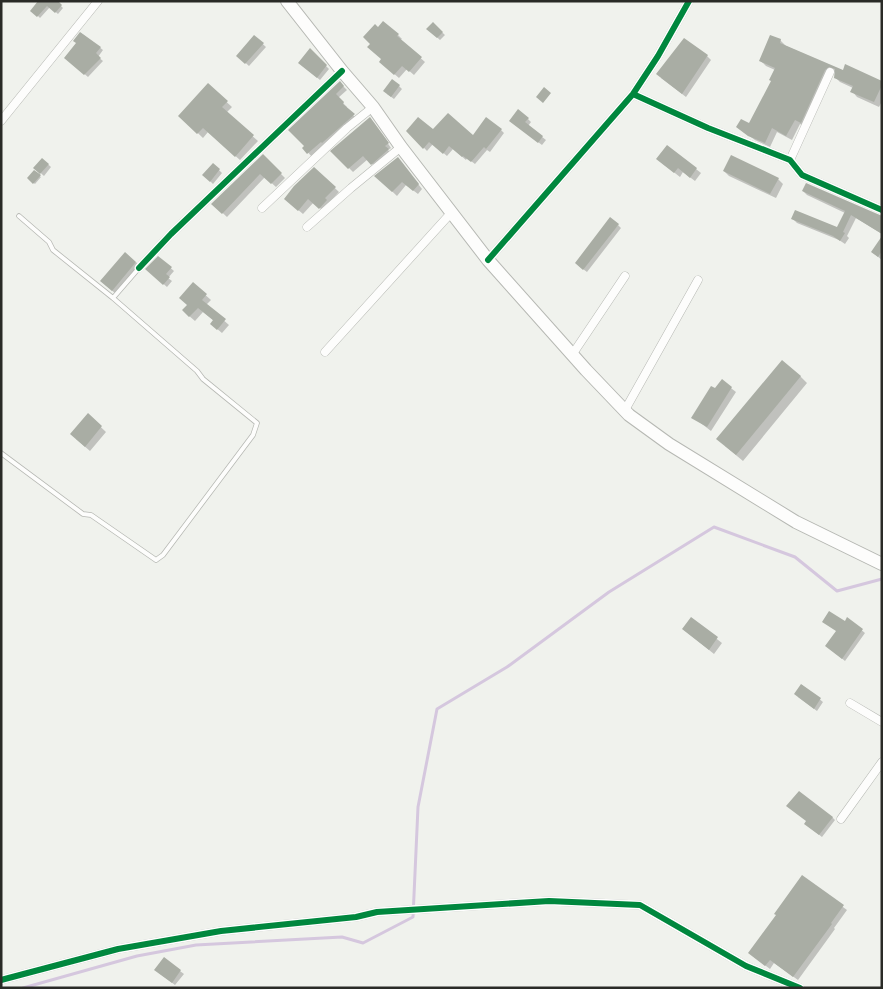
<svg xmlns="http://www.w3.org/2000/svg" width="883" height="989" font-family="'PT Sans',sans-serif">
<rect width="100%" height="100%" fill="#f0f2ed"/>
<path fill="#0003" d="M56,1L63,8L58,14L50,7L40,18L32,10Z
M433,24L445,35L440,40L428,29Z
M378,28L398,35L402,39L400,40L425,62L414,75L407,69L399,78L385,66Z
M81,33L103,50L98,57L103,61L88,77L66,58L78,44Z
M255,37L266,47L249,66L238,56Z
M780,40L786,46L843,72L882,82V101L879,107L857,97L852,91L853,88L840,82L835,77L836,72H832L806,127L800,124L792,140L777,132L770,147L755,140L737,127L749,125L772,82L775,70L766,66L761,61Z
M310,50L329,69L320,80L303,66Z
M707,56L711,60L686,97L661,78Z
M340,83L347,90L338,98L347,107L346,108L357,119L312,157L304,148Z
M208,85L232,107L226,113L258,141L240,160L208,132L203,138L180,116Z
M399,86L402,89L394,99L387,94Z
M528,119L531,122L528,126L546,140L542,145L510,121Z
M373,122L391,148L388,150L392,154L375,167L368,159L353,172L332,151Z
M501,130L504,133L490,152L487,150L475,164L467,158L466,160L453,149L447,156L433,144L427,151L408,131H433L473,137Z
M263,156L285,178L276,187L265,177L227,217L213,204Z
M42,159L51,167L44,176L35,168Z
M402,163L422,189L418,194L406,185L397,196L380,180Z
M662,163L696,169L701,173L695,181L683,172L680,177Z
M213,164L222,173L213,184L204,175Z
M314,168L339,192L329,203L324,212L314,202L303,214L290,203Z
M724,171L778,179L783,184L776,198L729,176Z
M34,172L41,177L35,184L28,178Z
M803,191L882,216V234L856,218L847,236L849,238L845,244L839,240L797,223L793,219L837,228L845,213L807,195Z
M618,225L621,228L587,272L579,266Z
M882,238V260L872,252Z
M158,257L174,271L168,278L172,281L167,287L150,272Z
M136,262L140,267L117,295L107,286Z
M193,284L211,300L206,305L229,325L222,333L216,328L214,321L203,312L195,321L188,315V305Z
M800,376L807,383L743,461L725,446Z
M722,381L736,392L711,431L693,417Z
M88,415L106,432L90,451L76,439Z
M691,619L722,643L714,654L683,629Z
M848,619L865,633L845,661L829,648L837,632Z
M802,685L823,702L817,711L798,697Z
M832,817L835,820L822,837L809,827Z
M802,877L847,910L834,928L835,929L798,980L774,963L770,969L754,957L777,915Z
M164,959L184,974L175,985L159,973Z"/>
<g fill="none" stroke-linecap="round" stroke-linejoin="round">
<path stroke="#d5c7de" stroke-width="3" d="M23,988L137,956L196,945L342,937L363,943L413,917L418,807L437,709L507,667L609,592L714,527L795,557L837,591L882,579"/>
</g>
<path fill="#a9ada4" d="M38,1H58L62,5L55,13L47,6L37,17L30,11Z
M383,21L399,34L397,36L422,57L409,72L402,66L394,75L379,62L381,59L367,47L370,44L363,37L375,24L378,27Z
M433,22L443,32L437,38L426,29Z
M80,32L101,47L96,53L101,58L84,75L64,58L76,43L73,41Z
M254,35L264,43L245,64L236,56Z
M770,35L781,39L780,43L843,70L845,64L882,81V85L874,102L850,92L853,86L834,78L835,69L829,67L825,70L801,123L795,120L786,136L772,128L765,143L748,136L736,127L741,119L749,123L771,81L769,80L775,68L759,61Z
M684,38L708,55L682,94L656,74Z
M310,48L327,65L317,78L298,63Z
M392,79L400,85L391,97L383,91Z
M340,81L344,86L336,94L344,102L343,104L355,114L322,143L321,142L307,154L302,148L304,146L288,130Z
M208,83L228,101L222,107L254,135L235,157L203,128L197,134L178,116Z
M544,87L551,93L543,103L536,97Z
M518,109L529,118L525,122L543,136L538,143L509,121Z
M448,113L473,135L486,117L502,129L486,149L484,147L471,162L463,156L462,157L449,146L443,154L429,142L423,149L406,131L418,117L433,129Z
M370,117L389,143L385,146L389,149L371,165L363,156L348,169L330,151Z
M667,145L697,168L690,178L678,168L674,173L656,159Z
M263,154L282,173L271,184L260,174L222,214L211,204Z
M731,155L779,178L770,194L723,171Z
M398,157L419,184L413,191L402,182L392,192L374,176Z
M42,158L49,164L40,174L33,168Z
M213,163L220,169L210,182L202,175Z
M314,167L336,187L325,198L327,200L319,209L308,199L298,211L284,199L294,186Z
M34,170L41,175L33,184L27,178Z
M806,183L882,216V234L851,215L843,232L845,233L840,241L833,236L791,219L795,210L837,227L845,211L802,191Z
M610,217L619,224L583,270L575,263Z
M882,236V251L878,257L871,252Z
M125,252L136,262L112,291L100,281Z
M158,256L172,267L166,274L170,277L163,285L145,269Z
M193,282L207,294L202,300L226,319L217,330L210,324L213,320L198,308L189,317L182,310L187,305L179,298Z
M782,360L801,376L736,455L716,439Z
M722,379L732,387L707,427L691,418L711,386L715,388Z
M88,413L102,426L85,447L70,434Z
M829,611L845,621L847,617L863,629L842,659L825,646L836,631L822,622Z
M691,617L718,637L709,650L682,629Z
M801,684L821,698L814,709L794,694Z
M799,791L833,817L819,835L804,824L806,821L786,806Z
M802,875L844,905L831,923L832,924L793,977L770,960L765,966L748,953L776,915L774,914Z
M164,957L181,970L172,983L154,970Z"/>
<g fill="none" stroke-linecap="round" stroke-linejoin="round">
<g stroke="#b6b8b3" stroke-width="5.5">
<path id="lane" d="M113,298L139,268
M1,453L83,514L91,515L156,560L163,555L253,435L257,423L203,379L197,371L113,298L53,250L49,242L19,216"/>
</g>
<g stroke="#b6b8b3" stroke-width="9">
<path id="street" d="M633,94L708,128L790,160L802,175L882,210
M1,121L98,1
M790,160L830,72
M262,208L347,128L373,107
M307,227L351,188L401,147
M488,260L633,94L658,56L689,1
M139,268L171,234L342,71
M325,352L451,213
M572,355L625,276
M625,410L698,280
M850,703L882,722
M841,819L882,762
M1,980L118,949L221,931L356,917L377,912L549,901L640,905L746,966L800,988"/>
</g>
<g stroke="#b6b8b3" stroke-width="14">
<path id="primary" d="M287,1L342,71L373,107L401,147L488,260L586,370L629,415L669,444L796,522L882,564"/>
</g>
<use href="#lane" stroke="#fdfdfc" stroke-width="4"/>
<use href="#street" stroke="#fdfdfc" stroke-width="8"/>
<use href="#primary" stroke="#fdfdfc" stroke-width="12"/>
<g stroke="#fff" stroke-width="9">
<path id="cycleway" d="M633,94L708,128L790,160L802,175L882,210
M488,260L633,94L658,56L689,1
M139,268L171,234L342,71
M1,980L118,949L221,931L356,917L377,912L549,901L640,905L746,966L800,988"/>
</g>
<use href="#cycleway" stroke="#00873e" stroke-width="6"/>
</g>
<rect width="883" height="989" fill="none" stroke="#2a2b27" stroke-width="5"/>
</svg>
